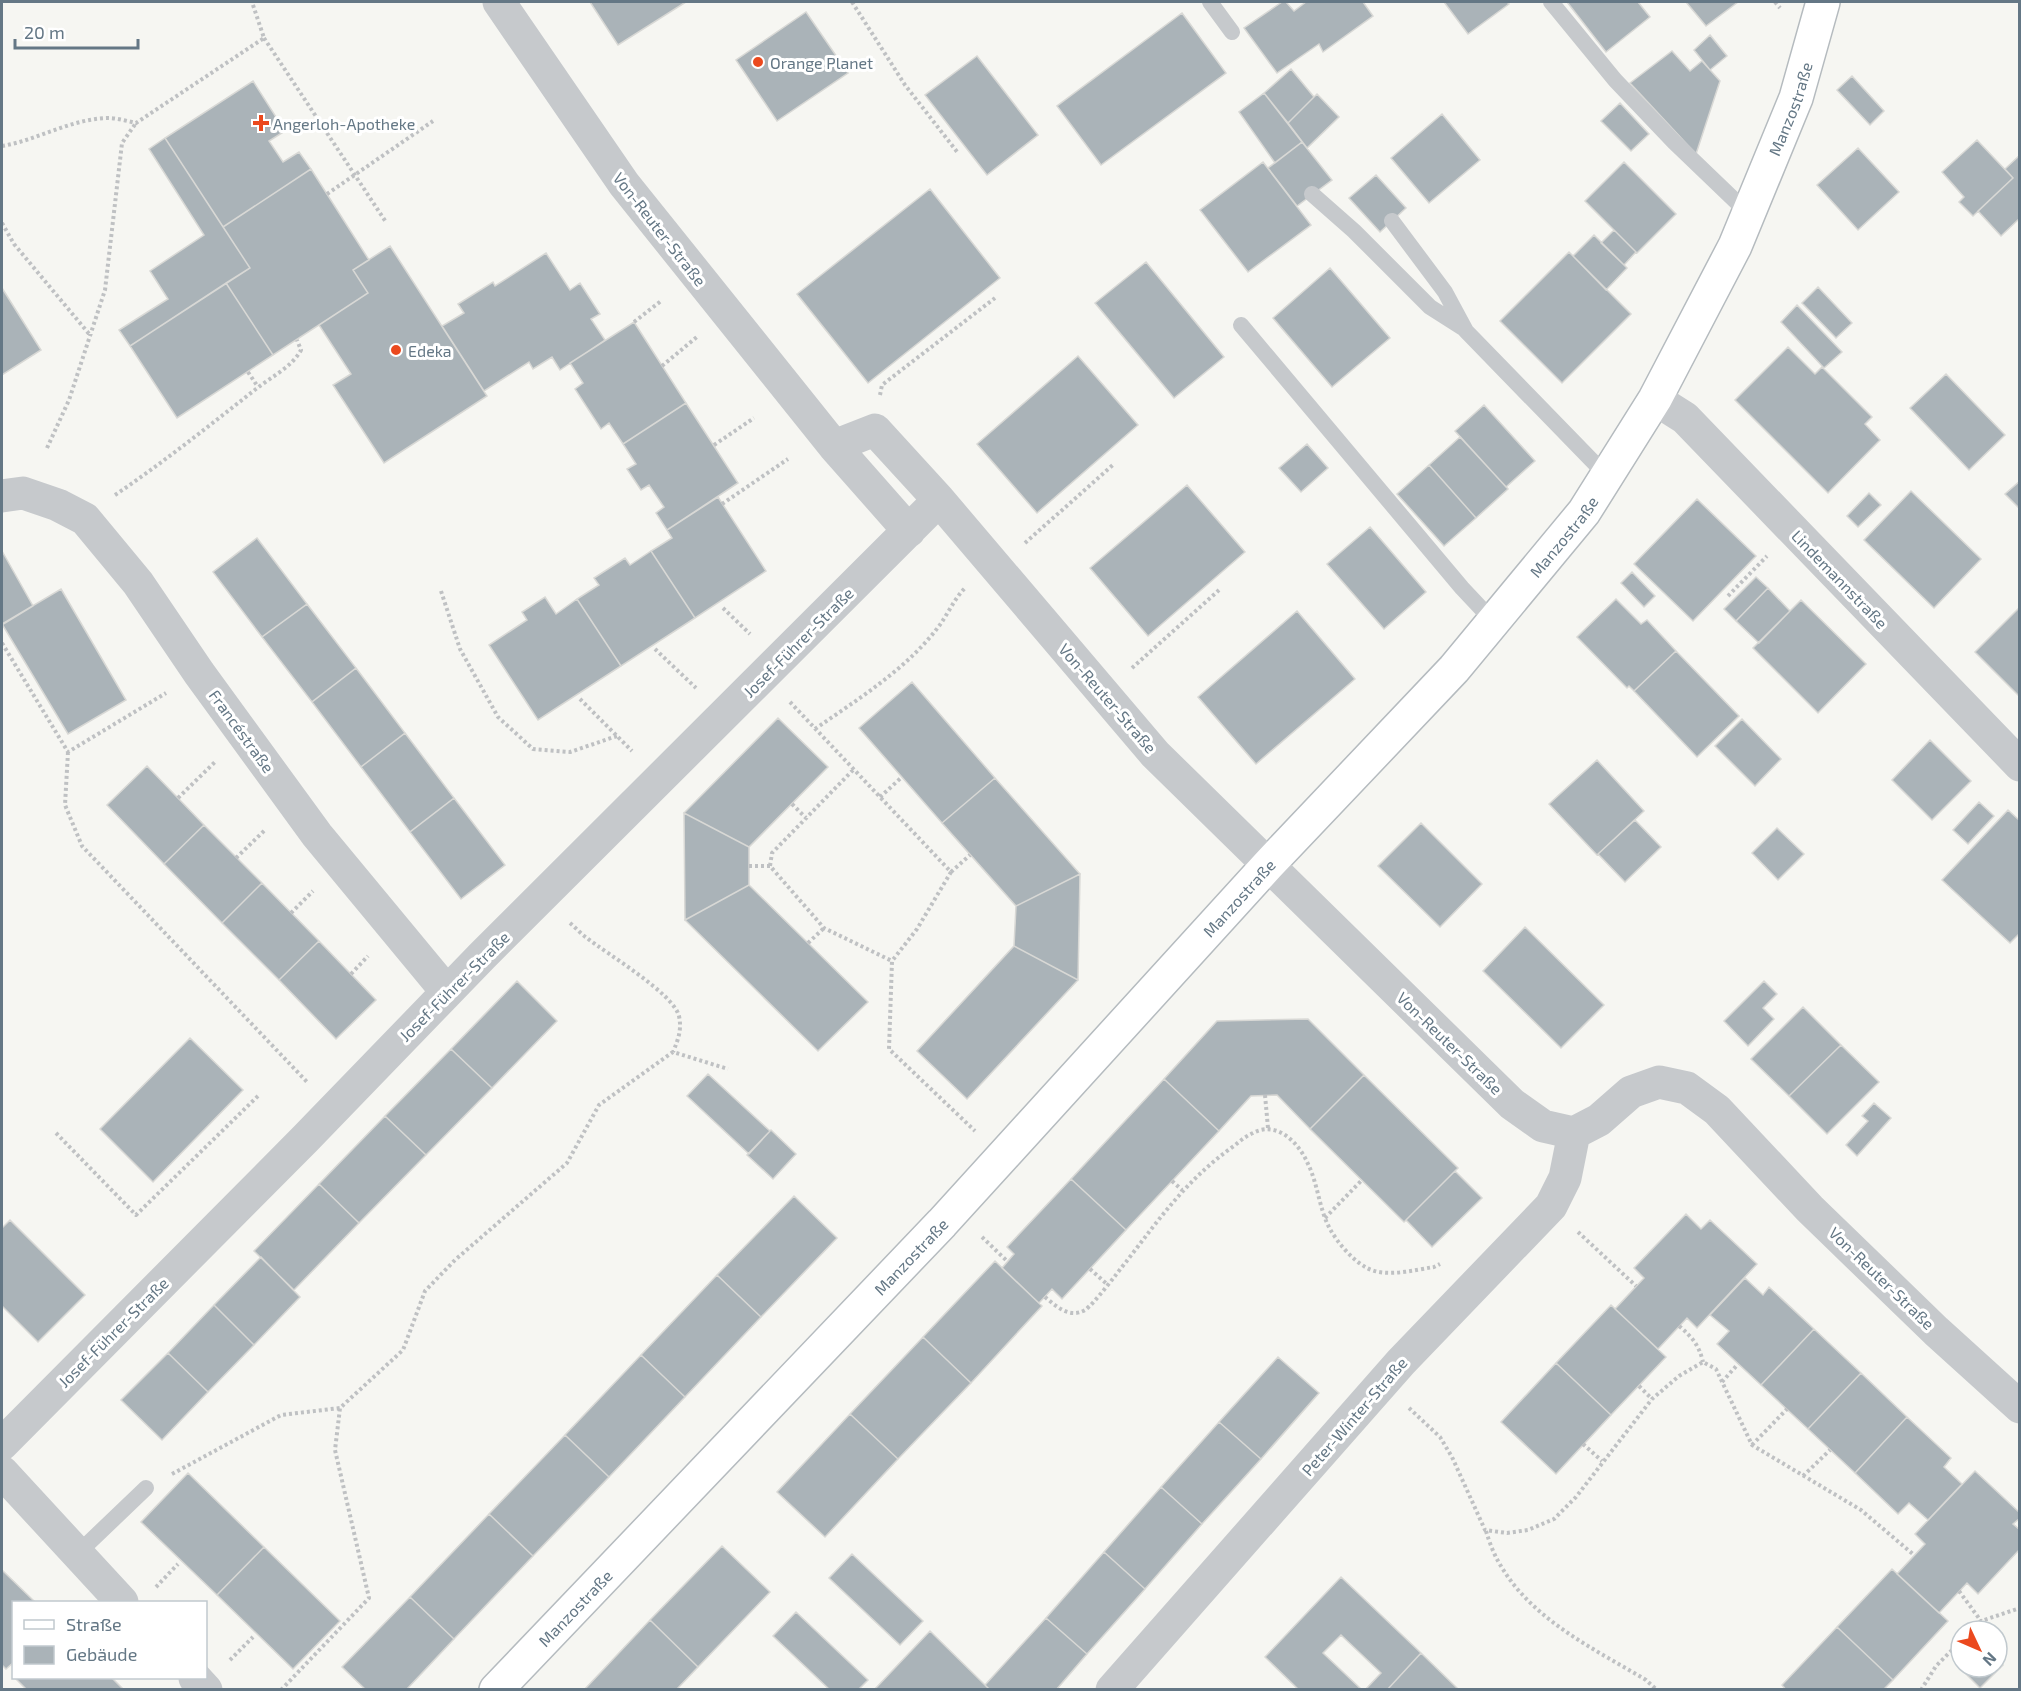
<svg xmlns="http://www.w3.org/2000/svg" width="2021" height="1691" font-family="'Exo 2',sans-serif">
<rect width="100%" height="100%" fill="#f6f6f2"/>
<path fill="#aab3b8" stroke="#d8d8d5" stroke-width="1.5" d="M590,2H686L618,45Z
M1282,2H1286L1294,11L1306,2H1363L1373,16L1323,52L1319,44L1277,73L1244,28Z
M1444,2H1507L1509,4L1468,34Z
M1567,2H1638L1650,17L1606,52Z
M1686,2H1738L1706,26Z
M806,12L848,73L777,121L736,60Z
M1182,13L1226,73L1101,165L1057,106Z
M1710,35L1727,56L1710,70L1694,50Z
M1672,51L1690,71L1702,61L1720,81L1696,154L1630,83Z
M977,56L1038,135L987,175L925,95Z
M1291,69L1314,97L1288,123L1264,93Z
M1852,76L1884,111L1870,125L1837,90Z
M253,81L285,131L269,141L283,162L299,152L311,169L223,227L165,138Z
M1264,93L1302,142L1275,163L1239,112Z
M1317,94L1339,117L1307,148L1288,123Z
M1620,103L1649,134L1631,151L1601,121Z
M1442,114L1480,160L1429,203L1391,158Z
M165,138L250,268L130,346L119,330L168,299L150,271L204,235L149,149Z
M1977,140L2013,178L1973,216L1959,202L1964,197L1942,172Z
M1302,142L1332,180L1297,206L1268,168Z
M1858,148L1899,192L1858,230L1817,185Z
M2020,155V218L2001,236L1978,211L2013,178L2005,169Z
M1263,162L1311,225L1248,272L1200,210Z
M1624,162L1676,214L1637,253L1585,201Z
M311,169L369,260L353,270L368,293L273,355L226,283L250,268L223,227Z
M1376,175L1406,208L1380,232L1349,198Z
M930,189L1000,278L868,383L797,294Z
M1614,230L1636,252L1624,265L1601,243Z
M1594,235L1627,268L1606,290L1573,256Z
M390,246L487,396L384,463L333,385L351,374L319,325L368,293L353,270Z
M1569,252L1631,314L1562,383L1500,321Z
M546,253L570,290L580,283L600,314L591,319L605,340L560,370L552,357L533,369L529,362L484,391L442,326L464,313L458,304L493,282L495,286Z
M1146,262L1224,357L1174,398L1095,303Z
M1330,268L1390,338L1332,387L1273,318Z
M226,283L273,355L177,418L130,346Z
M1818,287L1852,323L1836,338L1802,303Z
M2,288L41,350L2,375Z
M1797,305L1842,352L1824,368L1781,322Z
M634,322L686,403L623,444L609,423L601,429L575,389L583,383L570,363Z
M1788,347L1815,374L1822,367L1872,417L1865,424L1880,440L1828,493L1735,400Z
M1078,356L1138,425L1037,513L977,444Z
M1946,374L2005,435L1969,470L1910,408Z
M686,403L738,483L667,530L656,513L664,507L649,485L641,490L627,469L636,464L623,444Z
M1484,405L1535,461L1506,487L1455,431Z
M1460,437L1508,489L1476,518L1429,465Z
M1307,444L1328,468L1301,492L1279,468Z
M1429,465L1476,518L1444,546L1397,494Z
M2020,481V509L2005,494Z
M1187,485L1245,552L1148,636L1090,568Z
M1911,491L1981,559L1934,608L1864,540Z
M1869,493L1881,505L1858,527L1847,516Z
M718,497L766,571L695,618L651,551L672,538L667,530Z
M1697,499L1756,556L1693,621L1634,564Z
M1370,527L1426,592L1384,629L1327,564Z
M257,538L307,604L262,637L213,572Z
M2,551L33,606L2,625Z
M651,551L695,618L621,666L577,599L599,585L594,578L625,558L630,565Z
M1632,572L1655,596L1644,607L1621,583Z
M1756,577L1768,588L1736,621L1724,609Z
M1768,588L1790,611L1759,643L1736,621Z
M61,589L126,700L68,734L2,624Z
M545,597L556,614L577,599L621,666L538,720L489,645L527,620L522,612Z
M1616,599L1641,624L1647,620L1676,651L1634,691L1629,686L1627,688L1577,637Z
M1801,600L1866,664L1818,713L1753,648Z
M307,604L356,668L312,702L262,637Z
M2020,607V697L1975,652Z
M1297,611L1355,679L1256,764L1198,697Z
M1676,651L1739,716L1697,757L1634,691Z
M356,668L405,733L361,767L312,702Z
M912,682L995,778L942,823L859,728Z
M778,718L828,767L749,847L684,813Z
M1742,719L1781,759L1755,786L1715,746Z
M405,733L454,798L410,832L361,767Z
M1930,740L1971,781L1932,820L1892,780Z
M1597,760L1644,811L1597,855L1549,804Z
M147,766L204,825L164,864L107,805Z
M995,778L1080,874L1016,906L942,823Z
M454,798L505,865L461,899L410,832Z
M1979,802L1994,816L1968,844L1953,830Z
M2008,810L2020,821V933L2010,943L1942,880Z
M684,813L749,847V885L685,920Z
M1635,820L1661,847L1625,882L1598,854Z
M1421,823L1482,884L1440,927L1378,866Z
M204,825L262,883L222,923L164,864Z
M1777,828L1804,854L1778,880L1752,853Z
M1080,874L1078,980L1014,946L1016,906Z
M262,883L319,941L279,980L222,923Z
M749,885L868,1002L818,1051L685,920Z
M1525,927L1604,1005L1561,1048L1483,971Z
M319,941L376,1000L336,1039L279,980Z
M1014,946L1078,980L967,1099L917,1051Z
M517,981L557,1021L492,1088L451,1049Z
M1764,981L1777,994L1763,1008L1774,1019L1748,1046L1724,1021Z
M1803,1007L1841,1045L1789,1096L1751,1059Z
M1308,1019L1364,1075L1310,1129L1277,1095L1251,1096L1219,1131L1164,1079L1217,1021Z
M190,1038L243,1090L153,1182L100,1129Z
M1841,1045L1879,1082L1827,1134L1789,1096Z
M451,1049L492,1088L426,1155L385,1116Z
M708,1074L770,1131L749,1154L687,1096Z
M1364,1075L1458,1168L1404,1222L1310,1129Z
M1164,1079L1219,1131L1126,1230L1071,1179Z
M1874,1103L1891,1118L1857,1156L1846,1145L1868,1121L1862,1116Z
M385,1116L426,1155L359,1223L319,1184Z
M771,1130L796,1154L773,1179L747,1155Z
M1455,1171L1482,1198L1432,1247L1406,1220Z
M1071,1179L1126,1230L1062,1299L1052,1289L1039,1303L1002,1268L1014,1254L1007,1247Z
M319,1184L359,1223L294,1290L254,1251Z
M794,1196L837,1238L761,1317L717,1275Z
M1686,1214L1701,1229L1710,1220L1757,1264L1697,1328L1687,1318L1658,1349L1615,1309L1644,1278L1634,1268Z
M10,1220L85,1295L38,1342L2,1306V1228Z
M261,1257L300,1297L254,1345L214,1305Z
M995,1261L1042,1306L971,1383L923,1337Z
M717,1275L761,1317L685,1397L641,1355Z
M1745,1278L1763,1295L1769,1287L1814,1329L1761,1385L1717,1344L1729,1331L1710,1315Z
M214,1305L254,1345L208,1392L168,1353Z
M1611,1305L1666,1357L1611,1415L1556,1363Z
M1814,1329L1861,1373L1808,1429L1761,1385Z
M923,1337L971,1383L898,1459L850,1414Z
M168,1353L208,1392L162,1440L121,1400Z
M641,1355L685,1397L609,1477L565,1435Z
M1278,1357L1319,1393L1261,1459L1219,1422Z
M1556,1363L1611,1415L1556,1474L1501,1422Z
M1861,1373L1907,1417L1855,1473L1808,1429Z
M850,1414L898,1459L825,1537L777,1492Z
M1907,1417L1951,1458L1944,1467L1962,1484L1928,1520L1909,1503L1898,1514L1855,1473Z
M1219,1422L1261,1459L1202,1524L1161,1487Z
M565,1435L609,1477L533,1556L489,1514Z
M1975,1471L2020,1513V1518L2013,1524L2020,1530V1549L1978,1594L1967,1583L1939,1613L1897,1574L1925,1544L1915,1534Z
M188,1473L264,1547L217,1595L141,1522Z
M1161,1487L1202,1524L1145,1589L1104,1552Z
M489,1514L533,1556L454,1639L410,1597Z
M722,1546L770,1592L698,1667L650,1620Z
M264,1547L340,1621L293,1669L217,1595Z
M1104,1552L1145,1589L1087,1654L1046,1618Z
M852,1554L923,1621L900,1645L829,1578Z
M1892,1569L1948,1621L1893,1680L1837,1627Z
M2,1570L35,1602H14V1662L6,1669L2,1665Z
M1341,1577L1421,1653L1387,1690H1365L1381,1673L1341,1635L1323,1653L1362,1690H1299L1265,1657Z
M410,1597L454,1639L406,1690H366L342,1667Z
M796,1612L868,1680L858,1690H830L773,1636Z
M1046,1618L1087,1654L1056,1690H990L985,1685Z
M650,1620L698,1667L676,1690H584Z
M1837,1627L1893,1680L1883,1690H1786L1782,1685Z
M930,1631L985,1685L990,1690H874Z
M1421,1653L1459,1690H1387Z
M1997,1659L2003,1665L1980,1688L1957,1665L1961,1660V1667H1997Z
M15,1678H112L124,1690H27Z"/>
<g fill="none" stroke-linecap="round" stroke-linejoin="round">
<g stroke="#b5bbbf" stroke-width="36">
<g id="secondary">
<path id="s1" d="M496,1690L942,1223L1268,865L1454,669L1584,512L1655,399L1735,246L1796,98L1823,2"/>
</g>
</g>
<path stroke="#bfc1c3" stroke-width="4" stroke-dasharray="3 3" stroke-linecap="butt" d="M852,2L905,85L958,153
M1775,2L1780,8
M264,38L386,222
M2,146C38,140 70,119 108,118C117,118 127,121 136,123L264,38L252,2
M327,194L433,121
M2,223L14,244L90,335
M634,322L661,301
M662,366L698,336
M248,372L258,387
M880,395L882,385L995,298
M714,445L754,418
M47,448L69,400L105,290L122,143L136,123
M115,495C164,462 210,425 256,389C271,377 292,367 301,350L297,340
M722,504L788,459
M1025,543L1114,464
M441,591L460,649L498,717L533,749L570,752L617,736
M1728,596L1767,556
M723,608L750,634
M2,643L68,752L166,693
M655,649L696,688
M1132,668L1219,590
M580,699L632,751
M790,702L951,872L917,929L892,961L889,1049L975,1131
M815,729C858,699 907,669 939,626C948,614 954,599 965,588
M68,752L65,805L82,846L308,1083
M853,770L772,853L770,866L824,928L892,961
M880,797L902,777
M178,798L216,761
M792,804L806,818
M236,858L266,829
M749,866H770
M951,872L970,855
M291,913L313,891
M570,923C576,928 581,934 587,938C607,954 673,993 679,1016C682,1030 678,1040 673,1052
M808,943L824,928
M351,974L368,956
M1265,1095L1268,1128
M56,1133L136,1215L260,1094
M1172,1181L1182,1190
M1325,1218L1362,1180
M1578,1232L1636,1286
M982,1237L1007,1261
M1090,1269L1108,1285
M1045,1297C1056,1306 1069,1319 1085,1310C1095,1303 1117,1273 1126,1262C1160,1218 1188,1178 1234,1146C1240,1141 1246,1136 1253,1133C1277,1120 1299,1143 1308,1164C1318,1184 1319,1209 1330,1229C1338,1243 1352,1260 1367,1268C1386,1278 1414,1270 1434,1267L1440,1264
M1679,1326C1692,1337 1699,1345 1703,1362
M1722,1382L1738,1364
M1639,1386L1652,1399
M1409,1408L1440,1437L1452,1457L1485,1530L1507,1533L1528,1530L1554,1519L1576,1497L1652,1399L1679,1376L1703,1362L1716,1369L1752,1445L1861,1510L1914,1555
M1583,1444L1602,1461
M1752,1445L1787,1409
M172,1474L281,1415L340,1408L403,1350L425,1291L455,1260L567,1163L599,1105L673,1052L728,1069
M1803,1476L1830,1450
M1486,1531C1489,1541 1493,1552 1498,1561C1530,1619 1591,1647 1646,1680L1657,1690
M156,1587L178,1564
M1959,1591L1981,1621
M1971,1631L1981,1621L2020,1608
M230,1660L253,1637
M281,1690L369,1598L335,1450L340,1408
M1921,1690L1936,1666L1961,1641"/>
<path stroke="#c6c9cc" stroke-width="16" d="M1210,2L1232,32
M1551,2L1615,80L1674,142L1749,214
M1312,194L1354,231L1430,307L1463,328
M1392,221L1445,292L1466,331L1607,476
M1241,325L1462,588L1493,621
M76,1555L146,1488"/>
<path stroke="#c6c9cc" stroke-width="33" d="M499,2L624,184L834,446L909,531
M1655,399L1685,418L2020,765
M834,446L875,430L939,500
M2,496L23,493L58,505L85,519L138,583L199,673L317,835L447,992
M2,1444L305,1139L482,956L939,500L1155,754L1512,1104L1543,1126L1574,1133L1599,1120L1631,1092L1659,1082L1687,1088L1717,1110L1810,1209L1936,1331L2020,1407
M2,1472L122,1602
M195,1678L206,1690
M1112,1690L1401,1362L1551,1206L1565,1178L1574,1133"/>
<use href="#secondary" stroke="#fff" stroke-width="33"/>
</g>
<g fill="#eb491e" stroke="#fff" stroke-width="2">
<circle cx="758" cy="62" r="6"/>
<path d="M258 114h6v6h6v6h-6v6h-6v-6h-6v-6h6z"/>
<circle cx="396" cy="350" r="6"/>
</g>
<g text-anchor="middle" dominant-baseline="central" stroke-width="6" stroke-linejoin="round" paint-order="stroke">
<g font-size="16" fill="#647785" stroke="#fff" text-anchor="start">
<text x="770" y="62">Orange Planet</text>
<text x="273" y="123">Angerloh-Apotheke</text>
<text x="408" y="350">Edeka</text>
</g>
<g font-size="16" fill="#647785" stroke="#fff">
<text stroke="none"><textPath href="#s1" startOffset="2058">Manzostraße</textPath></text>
<text transform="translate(660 229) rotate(52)">Von-Reuter-Straße</text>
<text stroke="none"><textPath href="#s1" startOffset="1572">Manzostraße</textPath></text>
<text transform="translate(1840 579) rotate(46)">Lindemannstraße</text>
<text transform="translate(798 642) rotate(-45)">Josef-Führer-Straße</text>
<text transform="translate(1108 698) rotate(49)">Von-Reuter-Straße</text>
<text transform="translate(242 731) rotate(54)">Francéstraße</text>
<text stroke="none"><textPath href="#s1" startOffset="1086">Manzostraße</textPath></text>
<text transform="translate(454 986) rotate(-45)">Josef-Führer-Straße</text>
<text transform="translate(1450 1043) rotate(44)">Von-Reuter-Straße</text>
<text stroke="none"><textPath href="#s1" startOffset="600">Manzostraße</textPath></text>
<text transform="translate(1882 1278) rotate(44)">Von-Reuter-Straße</text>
<text transform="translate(113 1332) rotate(-45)">Josef-Führer-Straße</text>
<text transform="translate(1354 1416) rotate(-49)">Peter-Winter-Straße</text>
<text stroke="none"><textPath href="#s1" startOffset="114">Manzostraße</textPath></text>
</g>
</g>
<rect width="2021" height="1691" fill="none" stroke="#647785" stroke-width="6"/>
<rect x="12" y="1601" width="195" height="78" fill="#ffffff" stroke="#c1c9ce" stroke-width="1.5"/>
<rect x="24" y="1620" width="30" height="9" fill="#ffffff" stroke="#c1c9ce" stroke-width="1.5"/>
<text x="66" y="1631" font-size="18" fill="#647785">Straße</text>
<rect x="24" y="1646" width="30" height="18" fill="#aab3b8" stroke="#c1c9ce" stroke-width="1.5"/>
<text x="66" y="1661" font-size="18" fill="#647785">Gebäude</text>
<g transform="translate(1979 1649) rotate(134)"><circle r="28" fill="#ffffff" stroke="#c1c9ce" stroke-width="1.5"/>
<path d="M0-4.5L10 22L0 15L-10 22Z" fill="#eb491e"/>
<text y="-9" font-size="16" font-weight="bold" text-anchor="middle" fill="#647785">N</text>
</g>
<path d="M15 39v9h123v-9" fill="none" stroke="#647785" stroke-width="3"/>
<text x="24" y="39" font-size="18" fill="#647785" stroke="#ffffff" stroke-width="4.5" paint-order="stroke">20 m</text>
</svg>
